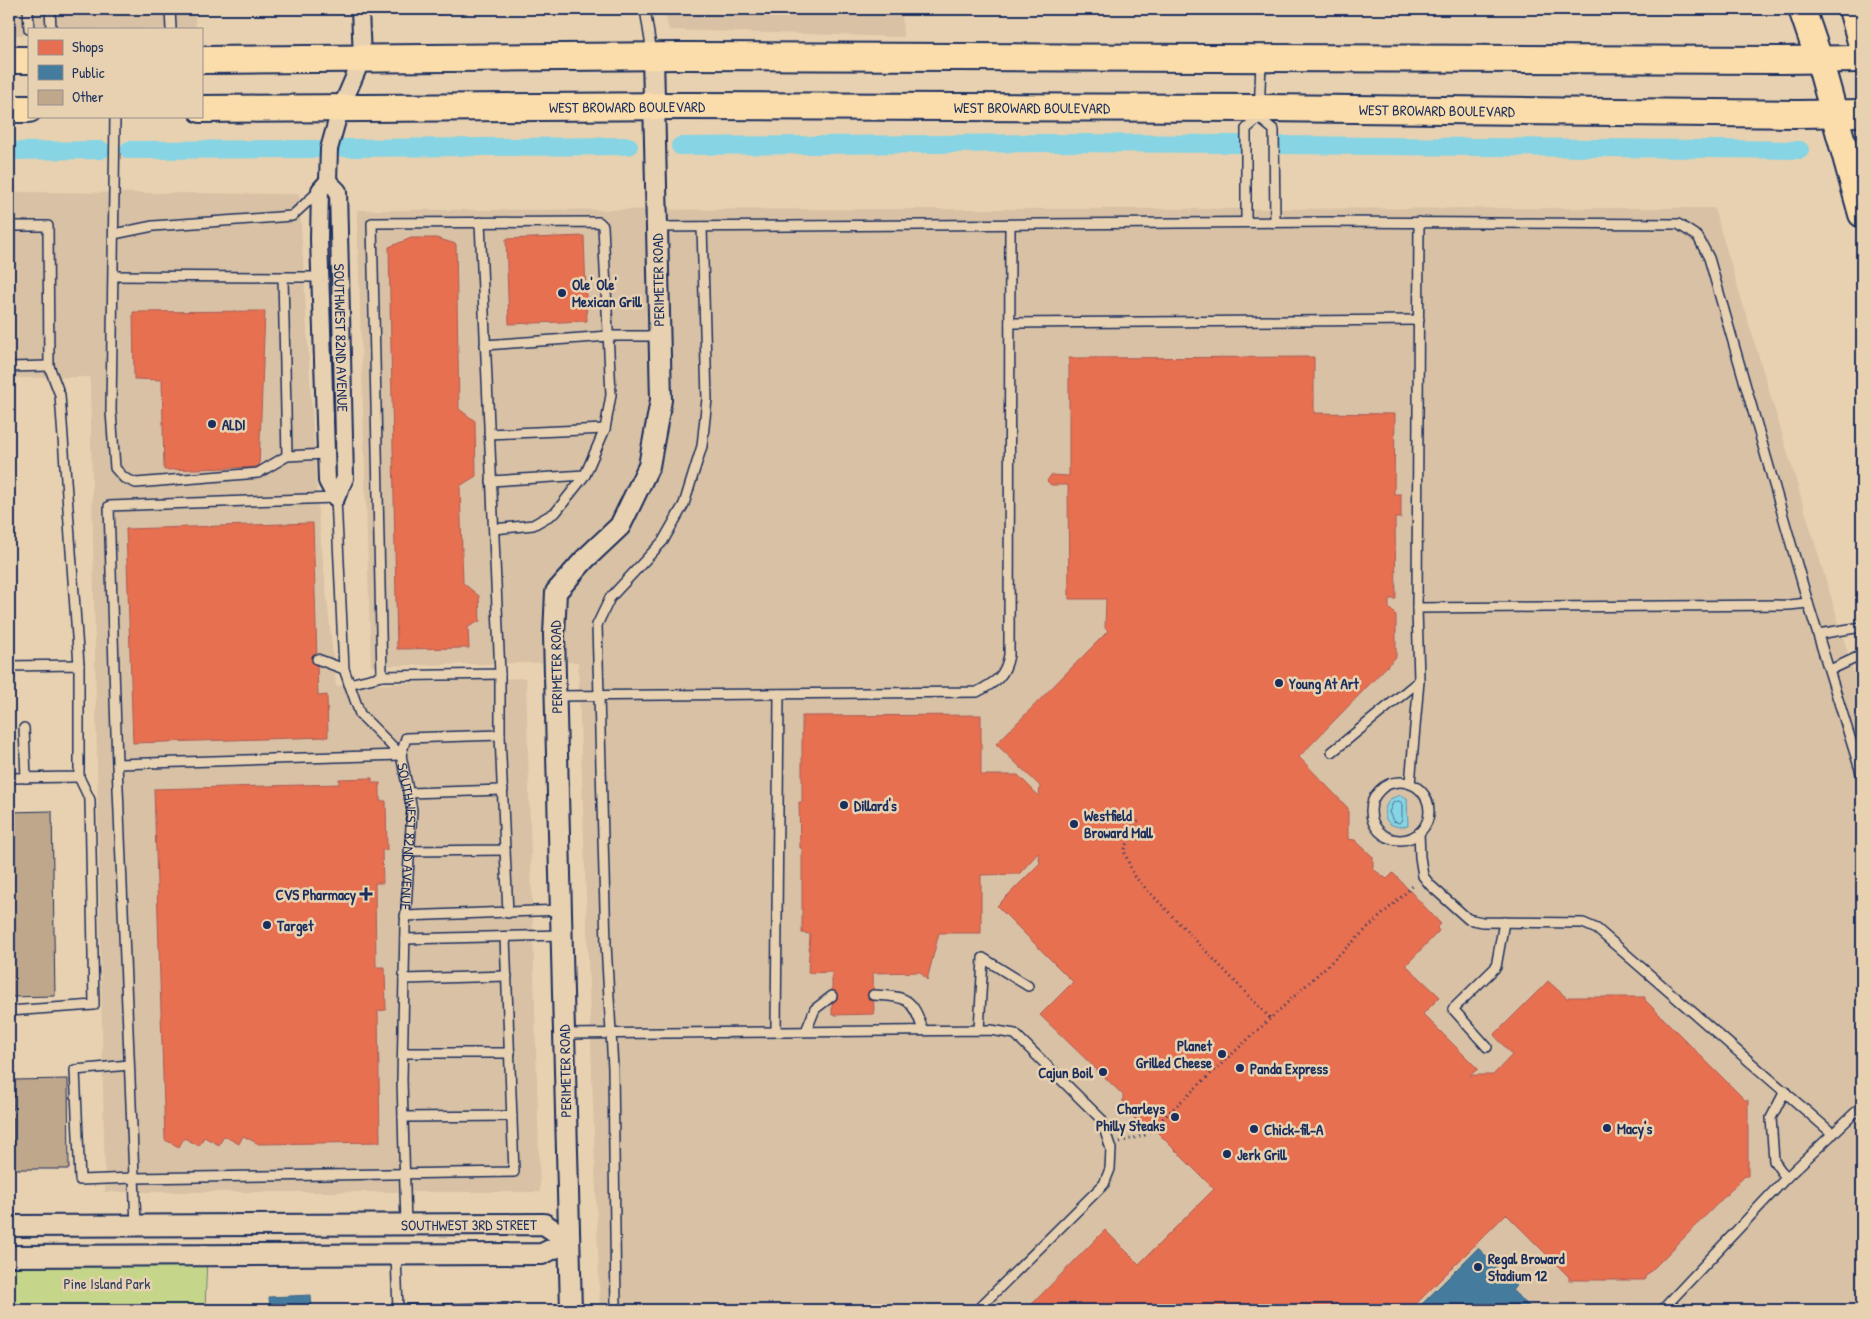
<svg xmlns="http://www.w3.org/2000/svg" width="1871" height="1319" font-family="'Patrick Hand',sans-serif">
<rect width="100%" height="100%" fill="#e8d1b0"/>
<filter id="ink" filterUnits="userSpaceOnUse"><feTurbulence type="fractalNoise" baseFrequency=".02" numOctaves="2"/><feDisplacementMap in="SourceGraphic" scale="10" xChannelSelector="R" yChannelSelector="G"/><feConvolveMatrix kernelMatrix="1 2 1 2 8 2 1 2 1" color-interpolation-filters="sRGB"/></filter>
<g filter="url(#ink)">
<path fill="#d8c1a4" d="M9,9H194L196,29H29V35H9Z
M664,9H902L903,37L669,30Z
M9,192L299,194L318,512L336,686L526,678L540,1192H105L90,377L9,378Z
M1714,208L1862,700V1310H600L578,662L371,666L357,210Z"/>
<path fill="#c5d68a" stroke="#708274" d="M207,1255L205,1310H9V1256Z"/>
<path fill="#86d4e4" stroke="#5b92ae" d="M1400,795L1407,798L1408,826C1387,830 1378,816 1390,799Z"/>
<path fill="#e76f51" stroke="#aa5c55" d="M584,236L587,321L509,324L506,239Z
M411,238H436L456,244L459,409L475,421L476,476L460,486L463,583L479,596L480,621L468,627L469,648L397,649L389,247Z
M265,311L259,467L164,470L162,380L134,379L133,312Z
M1314,357V413L1395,414L1394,494H1401V518H1395L1396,599H1389V608L1396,615V657L1299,757L1348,808V839L1355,840L1373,857V869L1387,879L1393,873L1441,924L1437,928L1439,931L1406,965L1440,997L1423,1014L1478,1069L1470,1075H1493L1512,1055L1494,1035L1548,981L1568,999V997H1645V1000L1745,1100H1748V1176H1745L1645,1277V1280H1569V1277L1506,1214L1410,1310H1026L1105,1230L1139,1264L1214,1189L1154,1129L1153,1124H1140L1131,1115L1123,1106V1095L1040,1015L1073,982L997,906L1040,863L1038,853L1019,874L981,875V933H939L927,980L920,972L873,973L874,1014L832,1015V972L808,973L810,934L802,933V848H800L799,802H802V716L981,715V775H1018L1039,796L1040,786L996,744L1108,631L1105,628L1106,599H1069L1068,485H1051L1047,481L1051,475L1069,476V358Z
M313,523L318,696L327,695L328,737L133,743L126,529Z
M372,778V783H380V801H386L387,850H382L383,883H375L376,967H385L386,1010L378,1011L380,1142L259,1144L243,1136L239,1144L224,1136L219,1145L204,1137L199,1146L184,1138L179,1147L165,1140L154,789L339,784V779Z"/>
<path fill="#457b9d" stroke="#38648a" d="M1478,1248L1517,1286L1512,1290L1533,1310H1416Z
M311,1295L312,1310H270L269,1297Z"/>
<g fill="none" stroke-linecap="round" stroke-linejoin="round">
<path stroke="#467194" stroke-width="1" d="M1399,801L1402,803V820L1399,823L1393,821L1389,812L1393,803Z"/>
<path stroke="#86d4e4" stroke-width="18" d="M1283,145L1800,150
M680,146L1053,143L1238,144
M344,148L629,146
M129,150L315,149
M9,151L101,150"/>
</g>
<path fill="#bfa78b" stroke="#1b2f5e" d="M52,811L55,996L9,997V812Z
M68,1079L69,1169H14L13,1080Z"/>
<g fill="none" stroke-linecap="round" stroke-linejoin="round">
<g stroke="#1b2f5e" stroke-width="12">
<g id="service">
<path d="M28,9L29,29"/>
<path d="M50,9L51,29"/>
<path d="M170,9L171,29"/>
<path d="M406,9H440"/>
<path d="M645,9L652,53"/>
<path d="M115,116L111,411L115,468L124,478L136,483L258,473L287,456L325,454"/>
<path d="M1259,118L1274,130L1275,222"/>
<path d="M1246,222V129L1259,118L1261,61"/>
<path d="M9,226H48L49,366L60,395L79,665"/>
<path d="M657,227L1327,222L1678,224L1698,237L1709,258L1808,603L1862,776"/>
<path d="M114,234L153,226L292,216L320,190"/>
<path d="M114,276L283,277L287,456"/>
<path d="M283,277H320"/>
<path d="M1010,323L1419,320"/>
<path d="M485,345L609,336H659"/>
<path d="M9,367L49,366"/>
<path d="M489,434L605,429"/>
<path d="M491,481L585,475"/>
<path d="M1417,608L1789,605L1808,603"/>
<path d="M1818,634L1862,627"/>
<path d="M317,659L344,669"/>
<path d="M9,666L79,665V777L9,778"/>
<path d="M1830,670L1862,655"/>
<path d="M382,676L500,674L480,222"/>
<path d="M349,684L382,676L372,223L599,222L603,226L611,395L605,429L585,475L556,512L533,525L494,529"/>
<path d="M556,696L977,692C996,682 1005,677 1009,655L1010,225"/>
<path d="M24,728L26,778"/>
<path d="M1332,752L1419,681"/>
<path d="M117,764L401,755L406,738L500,735V674"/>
<circle cx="1400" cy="811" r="29"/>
<path d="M1410,784L1419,681L1417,608L1419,222"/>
<path d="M408,793L503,790"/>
<path d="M1419,833L1420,857L1423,876L1430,885L1468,919L1482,922L1583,923L1597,929L1833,1134"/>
<path d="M505,850L508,913"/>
<path d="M409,851L505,850L500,735"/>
<path d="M405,916L561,910"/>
<path d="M405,939L562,935"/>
<path d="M404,979L507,976"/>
<path d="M873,995C907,997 912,997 923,1030"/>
<path d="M9,1011L94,1005L90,800L79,777"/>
<path d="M979,1030L983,958L1028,986"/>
<path d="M776,1031L779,694"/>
<path d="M806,1031L815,1009L832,996"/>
<path d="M565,1034L991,1030L1015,1034L1101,1119L1111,1149L1110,1169L1104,1184L1095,1193L977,1310"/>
<path d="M1487,1047L1453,1009L1496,967L1504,922"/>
<path d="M403,1053H510"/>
<path d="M129,1065L75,1070L80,1180L134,1178L514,1172L505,937"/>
<path d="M1785,1091L1771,1118L1774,1161L1786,1178"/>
<path d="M403,1117L512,1116"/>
<path id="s1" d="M136,1225L117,764L109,506L336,498L344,669L360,714L401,755L412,810L405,926L402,1080L406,1225"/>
<path d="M396,1255L398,1310L507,1308L509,1310"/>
<path d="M616,1310L613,1068L606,944L597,625L610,598L663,541L684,504L702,446L707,399L702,227"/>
<path d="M1662,1310L1786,1178L1862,1106"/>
</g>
</g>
<g stroke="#1b2f5e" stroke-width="20">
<g id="minor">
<path id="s2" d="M328,181L338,191L345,478L336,498"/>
<path d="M336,498L327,481L319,239L320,190L328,181L329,149L340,110L362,59L360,9"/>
</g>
</g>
<g stroke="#1b2f5e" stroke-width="24">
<g id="tertiary">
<path id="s3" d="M9,1226L544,1224L569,1241"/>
<path d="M9,1256L542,1254L569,1241"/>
<path d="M571,1310L554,635L556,592L585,559L620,526L649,466L661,400L653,56"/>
</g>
</g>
<g stroke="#1b2f5e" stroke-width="30">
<g id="primary">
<path d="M1802,9L1819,59L1862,214"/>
<path d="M1852,9L1862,45"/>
<path d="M9,60H29"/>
<path d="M201,60L681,56L1780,60L1862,59"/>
<path d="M9,109H29"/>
<path id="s4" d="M201,109L684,106L1259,108L1798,114L1862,113"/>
</g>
</g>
<path stroke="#1b2f5e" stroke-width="3" stroke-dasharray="1 4" stroke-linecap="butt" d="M1138,821L1124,851L1134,876L1270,1018
M1120,1142L1145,1135L1415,884"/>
<use href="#service" stroke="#e8d1b0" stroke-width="9"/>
<use href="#minor" stroke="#e8d1b0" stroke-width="16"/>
<use href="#tertiary" stroke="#e8d1b0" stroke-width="20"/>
<use href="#primary" stroke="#fbddab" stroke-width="26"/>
</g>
</g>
<g fill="#1b2f5e" stroke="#e8d1b0" stroke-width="2">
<circle cx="562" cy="293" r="5"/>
<circle cx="212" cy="424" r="5"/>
<circle cx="1279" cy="683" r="5"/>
<circle cx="844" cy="805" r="5"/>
<circle cx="1074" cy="824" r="5"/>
<path d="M363.5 886.5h5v5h5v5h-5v5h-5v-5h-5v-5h5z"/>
<circle cx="267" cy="925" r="5"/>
<circle cx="1222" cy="1054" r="5"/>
<circle cx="1240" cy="1068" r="5"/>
<circle cx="1103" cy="1072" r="5"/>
<circle cx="1175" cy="1117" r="5"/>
<circle cx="1607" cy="1128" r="5"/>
<circle cx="1254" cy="1129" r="5"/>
<circle cx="1227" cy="1154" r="5"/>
<circle cx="1478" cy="1267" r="5"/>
</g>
<g text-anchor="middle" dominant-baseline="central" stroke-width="5" stroke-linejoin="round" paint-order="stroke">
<g font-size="15" fill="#1b2f5e" stroke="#e8d1b0">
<text stroke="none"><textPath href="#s4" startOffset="426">WEST BROWARD BOULEVARD</textPath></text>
<text stroke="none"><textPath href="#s4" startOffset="831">WEST BROWARD BOULEVARD</textPath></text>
<text stroke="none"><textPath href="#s4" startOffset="1236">WEST BROWARD BOULEVARD</textPath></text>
<text transform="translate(658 280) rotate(-91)">PERIMETER ROAD</text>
<text stroke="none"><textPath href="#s2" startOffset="161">SOUTHWEST 82ND AVENUE</textPath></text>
<text transform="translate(556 667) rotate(-91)">PERIMETER ROAD</text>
<text stroke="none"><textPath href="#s1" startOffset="1306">SOUTHWEST 82ND AVENUE</textPath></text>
<text transform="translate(565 1071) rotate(-91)">PERIMETER ROAD</text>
<text stroke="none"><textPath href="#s3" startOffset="460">SOUTHWEST 3RD STREET</textPath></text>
</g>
<g font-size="15" font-weight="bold" fill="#1b2f5e" stroke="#e8d1b0" text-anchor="start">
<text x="572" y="284">Ole' Ole'<tspan x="572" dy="17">Mexican Grill</tspan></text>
<text x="222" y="424">ALDI</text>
<text x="1289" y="683">Young At Art</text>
<text x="854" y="805">Dillard's</text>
<text x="1084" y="815">Westfield<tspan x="1084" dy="17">Broward Mall</tspan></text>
<text x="356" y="894" text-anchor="end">CVS Pharmacy</text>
<text x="277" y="925">Target</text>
<text x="1212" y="1045" text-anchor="end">Planet<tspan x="1212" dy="17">Grilled Cheese</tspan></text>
<text x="1250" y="1068">Panda Express</text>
<text x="1093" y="1072" text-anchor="end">Cajun Boil</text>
<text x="1165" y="1108" text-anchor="end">Charleys<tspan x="1165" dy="17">Philly Steaks</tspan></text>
<text x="1617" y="1128">Macy's</text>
<text x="1264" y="1129">Chick-fil-A</text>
<text x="1237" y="1154">Jerk Grill</text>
<text x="1488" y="1258">Regal Broward<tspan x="1488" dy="17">Stadium 12</tspan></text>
</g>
<g font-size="15" fill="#2c4062" stroke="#e8d1b0">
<text x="107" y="1283">Pine Island Park</text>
</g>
</g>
<rect width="1871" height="1319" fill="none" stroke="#e8d1b0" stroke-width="30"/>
<rect x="15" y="15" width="1841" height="1289" fill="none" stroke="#1b2f5e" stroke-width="2" filter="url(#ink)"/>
<rect x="28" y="28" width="175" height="90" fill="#e8d1b0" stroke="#96908f"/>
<rect x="38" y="40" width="25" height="15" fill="#e76f51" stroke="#96908f"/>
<text x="72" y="52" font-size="15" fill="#1b2f5e">Shops</text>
<rect x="38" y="65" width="25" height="15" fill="#457b9d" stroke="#96908f"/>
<text x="72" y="78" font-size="15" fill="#1b2f5e">Public</text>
<rect x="38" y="90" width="25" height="15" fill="#bfa78b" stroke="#96908f"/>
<text x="72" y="102" font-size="15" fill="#1b2f5e">Other</text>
</svg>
